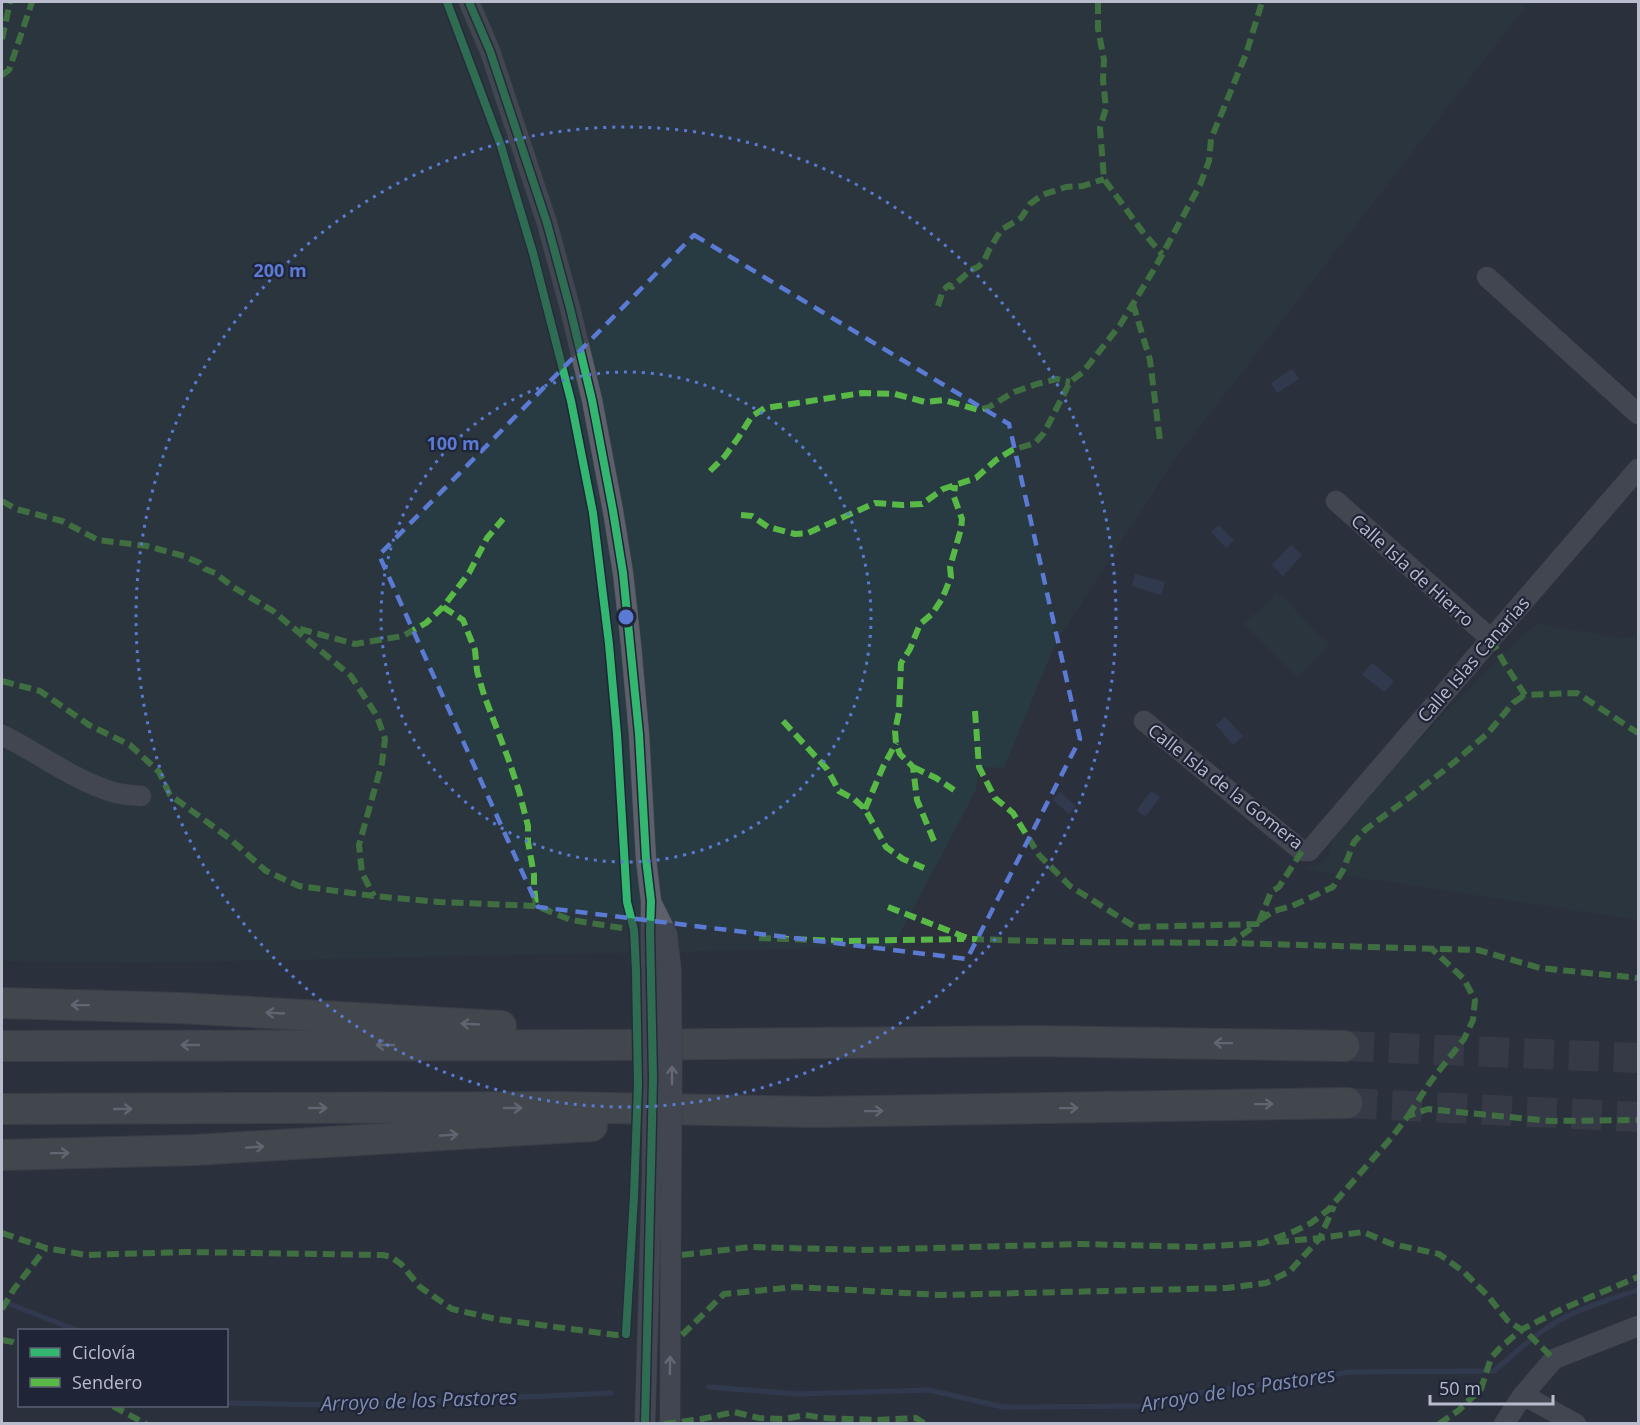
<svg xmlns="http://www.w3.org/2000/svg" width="1640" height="1425" font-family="'Open Sans',sans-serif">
<rect width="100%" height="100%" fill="#2c313c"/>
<path fill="#293b42" d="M2,2H1529L1177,456L1056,642L1004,768L979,767L976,790L893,947L139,963L2,961Z
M1277,592L1329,645L1297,677L1244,624Z
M1537,624L1621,638L1638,636V920L1304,869C1325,862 1330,862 1333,839L1410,749L1516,641Z"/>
<path fill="#394465" d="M1292,369L1299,379L1277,393L1271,383Z
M1219,525L1234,540L1226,548L1211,532Z
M1291,545L1302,555L1283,576L1272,565Z
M1135,574L1165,582L1161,595L1132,586Z
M1372,663L1394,681L1384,692L1362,674Z
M1225,717L1243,736L1233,745L1216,725Z
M1151,791L1160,797L1145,817L1137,810Z
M1060,792L1076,806L1069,814L1053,800Z"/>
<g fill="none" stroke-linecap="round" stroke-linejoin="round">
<path stroke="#394465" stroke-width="5" d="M2,1301L76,1330
M709,1387L798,1394L929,1390L1003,1407L1149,1406L1204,1392L1351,1372L1494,1371C1515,1353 1536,1333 1560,1320C1583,1307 1614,1298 1638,1290
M226,1403L330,1405L369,1404L611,1393"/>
<path stroke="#414652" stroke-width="30" stroke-dasharray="30 15" stroke-linecap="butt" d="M1344,1046L1638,1058
M1347,1103L1638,1117"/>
<g stroke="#494c54" stroke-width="21">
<path id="minor" d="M469,2L490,51L547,223L570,308L592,400L613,511L623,573L631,645L639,734L646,859L651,901V970
M1487,277L1638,414
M1336,501L1491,639
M1144,721L1302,851H1309L1491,639L1638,469
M2,735C39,753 73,780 113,792C122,795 132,795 141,796
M652,904L667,934L671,969
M1523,1395L1576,1424
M645,1424L652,1178
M670,1424L671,1196
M1504,1424L1523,1395L1554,1359L1638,1326"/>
</g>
<g stroke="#494d57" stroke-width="32">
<path id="highway" d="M2,1003L179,1008L501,1026
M2,1046L613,1045L1032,1041L1344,1046
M2,1109L557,1107L815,1112L1347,1103
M2,1155L195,1150L592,1126"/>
</g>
<use href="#minor" stroke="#5d606a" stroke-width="20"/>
<use href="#highway" stroke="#5d5f63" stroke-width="30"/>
<g stroke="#494c54" stroke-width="21" stroke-linecap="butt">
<path id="minor-bridge" d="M671,969L672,1070L671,1196
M651,970L653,1078L652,1178"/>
</g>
<use href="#minor-bridge" stroke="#5d606a" stroke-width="20"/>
<path stroke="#58b947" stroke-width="6" stroke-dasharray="12 6" stroke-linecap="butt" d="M1098,2V29L1104,60L1103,80L1106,108L1100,128L1104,179L1142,231L1162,254
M2,39L10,2
M2,75L9,70L32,2
M1133,304L1150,360L1160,441
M938,306L943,290L949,285L952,287L971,270L978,267L984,261L989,250L1001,230L1021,218L1030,204L1042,195L1066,187L1083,186L1104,179
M710,471L725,456L738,438L752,416L765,408L862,393L895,394L925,402L944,400L979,410L989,407L1014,392L1037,384L1057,379L1070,382
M2,501L16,509L62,521L98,540L147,546L184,556L200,563L205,569L215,573L233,587L273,611L351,676L377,716L385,739L382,763L359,845L362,873L374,896
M741,515L752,516L768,527L795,534L808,533L875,503L902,505L922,504L943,489L976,478L996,460L1012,450L1035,443L1044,433L1070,382L1083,372L1120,325L1156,266L1200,185L1209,161L1211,139L1246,54L1262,2
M443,607L463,620L475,650L477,671L484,695L508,758L519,791L528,826V842L534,875V885L536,906
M300,629L355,644L403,636L426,623L443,607L469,573L487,538L503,519
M1491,639L1503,661L1525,695L1577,693L1638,733
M2,681L40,691L89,725L130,745L159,772L170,795L229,838L266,871L299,886L374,896L439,902L536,906L571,920L622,928
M975,711L979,767L995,798L1013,813L1039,855L1070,886L1135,927L1257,924L1231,943
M783,721L827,769L839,791L854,799L865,809L886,847L903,859L924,868
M913,767L936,778L954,790
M865,809L883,767L896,743
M934,841L917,800L913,767L900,754L896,743L895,731L899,712L901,663L910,649L920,624L932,614L942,599L951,577L950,567L961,529L962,519L954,497L955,485
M888,907L970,939L1069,942L1231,943L1478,950L1540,968L1638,978
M1260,920L1274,911L1292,906L1333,887L1343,870L1354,842L1366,829L1410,797L1452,764L1488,733L1513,703L1525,695
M1259,922L1271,892L1279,887L1302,851
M759,938L842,941L964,939
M1408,1116L1431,1081L1464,1039L1473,1020L1475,1000L1464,979L1431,948
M2,1233L46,1248L86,1255L186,1252L383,1255L391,1257L401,1264L420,1287L452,1309L496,1319L616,1335L626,1334
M1277,1242L1320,1238L1363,1232L1392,1244L1439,1254L1464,1272L1488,1296L1507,1320L1528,1334L1554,1359
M682,1255L750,1247L862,1250L1081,1244L1199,1247L1262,1243L1295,1231L1311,1223L1328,1210L1392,1137L1408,1116L1428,1109L1550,1121L1638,1120
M2,1309L14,1289L46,1248
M682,1335L724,1294L796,1287L941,1295L1227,1288L1266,1283L1290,1271L1320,1238L1334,1206
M2,1340L13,1342L20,1345
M113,1406L146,1424
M664,1424L702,1419L734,1412L759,1418L784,1419L805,1415L823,1418L877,1420L916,1418L925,1424
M1439,1424L1459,1410L1481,1389L1491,1358L1500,1348L1521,1330L1562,1309L1638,1277"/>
<g stroke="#1f2537" stroke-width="11">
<path id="cycleway" d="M447,2L501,146L533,253L571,401L593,513L609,644L617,734L627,902L634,930L636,971L638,1084L634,1196L626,1334
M469,2L490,51L547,223L570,308L592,400L613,511L623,573L639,734L646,859L651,901L650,932L653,1078L645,1424"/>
</g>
<use href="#cycleway" stroke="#33b770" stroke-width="8"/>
</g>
<defs><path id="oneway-shaft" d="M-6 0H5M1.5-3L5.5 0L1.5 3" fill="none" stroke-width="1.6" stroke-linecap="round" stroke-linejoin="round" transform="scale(1.5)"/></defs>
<g stroke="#a1a5b2">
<use href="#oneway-shaft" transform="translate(80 1005) rotate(-179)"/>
<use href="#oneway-shaft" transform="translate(275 1013) rotate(-177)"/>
<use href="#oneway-shaft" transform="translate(470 1024) rotate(-177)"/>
<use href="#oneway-shaft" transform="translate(1223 1043) rotate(-179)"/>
<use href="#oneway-shaft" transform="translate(190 1045) rotate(180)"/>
<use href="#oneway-shaft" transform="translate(385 1045) rotate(180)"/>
<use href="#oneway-shaft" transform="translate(1264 1104) rotate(-1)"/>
<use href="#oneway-shaft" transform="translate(318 1108)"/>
<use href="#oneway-shaft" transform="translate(513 1108)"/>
<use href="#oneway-shaft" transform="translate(1069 1108) rotate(-1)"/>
<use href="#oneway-shaft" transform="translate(123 1109)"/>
<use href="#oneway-shaft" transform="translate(874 1111) rotate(-1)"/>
<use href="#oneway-shaft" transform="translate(449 1135) rotate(-4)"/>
<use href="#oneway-shaft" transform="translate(255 1147) rotate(-4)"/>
<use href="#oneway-shaft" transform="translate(60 1153) rotate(-1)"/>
</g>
<g stroke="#a6aab8">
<use href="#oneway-shaft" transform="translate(672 1075) rotate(-90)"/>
<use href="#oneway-shaft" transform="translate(670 1365) rotate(-89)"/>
</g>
<path d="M0 0H1640V1425H0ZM694,235L1009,424L1080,739L967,959L538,907L379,555Z" fill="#2c313c" fill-opacity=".55" fill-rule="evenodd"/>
<path fill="none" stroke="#5b7ad3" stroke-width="4.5" stroke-dasharray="12 8" stroke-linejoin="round" d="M694,235L1009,424L1080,739L967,959L538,907L379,555Z"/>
<g fill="none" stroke="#5b7ad3" stroke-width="3" stroke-dasharray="3 6">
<circle cx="626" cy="617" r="245"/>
<circle cx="626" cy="617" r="490"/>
</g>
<g text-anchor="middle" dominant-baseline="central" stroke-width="4.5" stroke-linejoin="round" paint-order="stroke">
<g font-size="18" fill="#b8bccc" stroke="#1f2537">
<text transform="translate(1413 570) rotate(42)">Calle Isla de Hierro</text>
<text transform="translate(1473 659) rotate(-49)">Calle Islas Canarias</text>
<text transform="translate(1226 786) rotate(38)">Calle Isla de la Gomera</text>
</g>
<g font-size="20" font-style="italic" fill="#7f8db2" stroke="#1f2537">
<text transform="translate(1238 1389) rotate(-9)">Arroyo de los Pastores</text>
<text transform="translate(419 1400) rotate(-2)">Arroyo de los Pastores</text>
</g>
</g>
<circle cx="626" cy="617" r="9" fill="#5b7ad3" stroke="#1f2537" stroke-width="3"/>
<g font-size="18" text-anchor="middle" font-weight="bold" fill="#5b7ad3" stroke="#1f2537" stroke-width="4.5" stroke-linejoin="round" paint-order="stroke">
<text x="280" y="277">200 m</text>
<text x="453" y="450">100 m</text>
</g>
<rect width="1640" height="1425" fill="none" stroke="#b8bccc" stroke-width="6"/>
<rect x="18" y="1329" width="210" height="78" fill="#1f2537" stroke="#5c6173" stroke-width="1.5"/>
<rect x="30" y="1348" width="30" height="9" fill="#33b770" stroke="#5c6173" stroke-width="1.5"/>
<text x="72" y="1359" font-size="18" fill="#b8bccc">Ciclovía</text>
<rect x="30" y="1378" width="30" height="9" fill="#58b947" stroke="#5c6173" stroke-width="1.5"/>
<text x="72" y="1389" font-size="18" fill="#b8bccc">Sendero</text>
<path d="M1430 1395v9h123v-9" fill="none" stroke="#b8bccc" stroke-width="3"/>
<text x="1439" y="1395" font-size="18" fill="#b8bccc" stroke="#1f2537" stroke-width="4.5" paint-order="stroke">50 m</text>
</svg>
